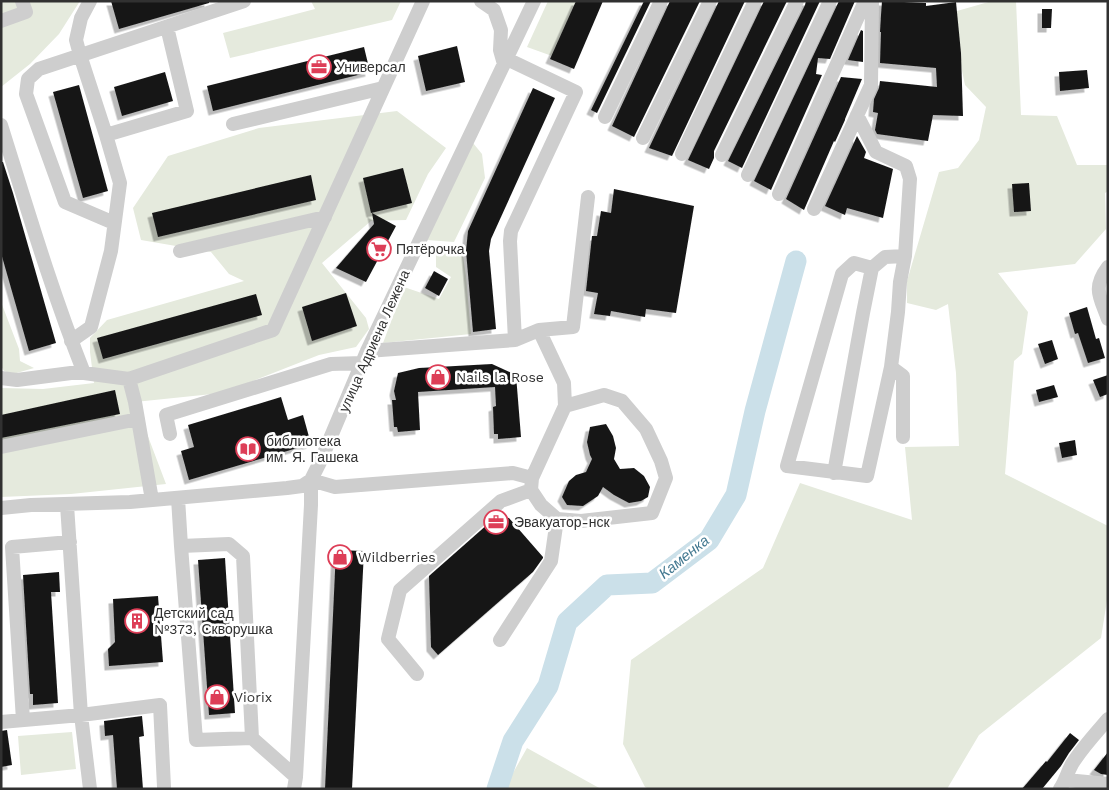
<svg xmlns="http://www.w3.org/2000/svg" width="1109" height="790" font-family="'Work Sans',sans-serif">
<defs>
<filter id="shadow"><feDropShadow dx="-4.5" dy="4.5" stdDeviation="0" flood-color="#0004"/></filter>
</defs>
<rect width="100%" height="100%" fill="#fff"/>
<path fill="#e5eadd" d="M1,1H80L59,34L30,64L1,87Z
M311,1H401L392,20L230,58L223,33L315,9Z
M548,1H576L552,56L527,47Z
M992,1H1016L1021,115L1057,116L1077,165H1108V191L1105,193L1106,229L1075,264L998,273L1028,312L1022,354L1014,361L1005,474L1108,526V594L1101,638L979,735L947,789H649L645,787L623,744L631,660L763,568L800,483L912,520L905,447L959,446L956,373L948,304L936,310L907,303V281L939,172L958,168L979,140L986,107L965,85L950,13Z
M397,111L446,148L428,174L406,220L371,221L322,263L366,318L369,329L356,347L319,355L222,393L135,402L166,484L71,494L1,497V388L43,389L94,383L90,352V338L107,320L244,281L229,274L211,252L141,240L133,208L168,156L259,128Z
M473,143L482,154L485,178L454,242L427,240Z
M462,249L466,276L471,334L383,343L404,287L439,299L451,277L436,267V251Z
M1,302L19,349L20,361L34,368L13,374L4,371L1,366Z
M72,732L76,769L21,775L18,736Z
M527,748L601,789H504Z"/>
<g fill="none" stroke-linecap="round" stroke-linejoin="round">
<path stroke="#cbe0e9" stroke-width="21" d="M497,789L513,741L548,686L567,622L607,585L652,583L709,540L736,495L755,411L796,261"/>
</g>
<path fill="#181818" filter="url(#shadow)" d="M111,1H209V3L119,29Z
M576,1H603L574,69L550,59Z
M644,1H651L597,113L591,110Z
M670,1H700L634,137L612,126Z
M719,1H745L672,156L649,148Z
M764,1H787L714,151V158L709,169L688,160Z
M806,1H820L742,168L728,161L805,5Z
M839,1H855L830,59L818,58L816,74L822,75L771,190L754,181Z
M882,1L926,3V6L956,2L961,53L963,116L933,115L928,141L877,134L875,130L878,113L873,112L874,99L879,88L880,81L937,87L936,68L880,63L881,32H880L881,15Z
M1042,9H1052L1051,28H1042Z
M861,30L863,31V62L848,60Z
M457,46L465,82L426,91L418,56Z
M364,47L370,72L213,111L207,86Z
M1087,70L1089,88L1060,91L1059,72Z
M165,72L173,101L122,116L114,87Z
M841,77L862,79L845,119V120L835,142L834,141L804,210L786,199Z
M79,85L108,191L83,198L53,92Z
M533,88L555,98L491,239L489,251L496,329L473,332L466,251L468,231Z
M857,136L866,152L864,158L893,169L883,218L847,208L845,215L825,206Z
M1,162H3L13,193L56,343L29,351L1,253Z
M403,168L412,203L371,213L363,178Z
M311,175L316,200L158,237L152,213Z
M1029,183L1031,211L1014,212L1012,184Z
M614,189L694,206L676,313L646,309L645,317L611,311L610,316L594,314L598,293L586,291L592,236H597L601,211L611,213Z
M372,213L396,226L366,282L336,268L374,224Z
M434,271L448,279L439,296L425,288Z
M346,293L357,326L312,341L302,307Z
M256,294L262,315L103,359L97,338Z
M1087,307L1096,339L1099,338L1105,358L1088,363L1078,333L1075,334L1069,313Z
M1052,340L1058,359L1045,364L1038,344Z
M492,364L516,375L521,437L498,439V434H494L493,407L496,406L495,387L418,392L420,430L398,432L397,427H394L392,400H396L394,391L398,373L419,368Z
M1108,375V394L1100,397L1093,380Z
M1054,385L1058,397L1039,402L1036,390Z
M115,390L120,414L1,438V415Z
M281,397L288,420L303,415L311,444L189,480L181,451L194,447L188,425Z
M606,424L613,436L616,448L614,459L620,469L634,468L644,476L650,487L648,497L641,501L629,503L614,495L603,487L598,496L583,506L567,505L562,497L569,481L576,475L586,472L592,459L590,455L587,442L590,427Z
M1075,440L1077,455L1062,458L1059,443Z
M497,516L509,518L543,557V558L533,572L438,655L431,647L429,576Z
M336,550L364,551L352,789H325Z
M225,558L235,713L209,715L198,560Z
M59,572L60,592H51L58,703L33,705V694H30L23,575Z
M158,596L163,662L109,666L108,649L115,642L113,599Z
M142,716L144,736L139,737L143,789H117L113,735L105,736L104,721Z
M7,730L12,765L1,767V731Z
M1070,733L1079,740L1069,753L1061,766L1042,789H1022L1046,761L1047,762Z
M1108,752V775L1101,774L1094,770Z"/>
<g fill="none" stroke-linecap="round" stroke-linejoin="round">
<path stroke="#cecece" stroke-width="14" d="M481,1L494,10L501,30L500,50L504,64
M1,21L26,12L22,1
M507,59L576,92L511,231L510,241L515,340
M857,115L876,152L906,166L910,179L905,256L900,282L898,312L891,367L903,376V437
M605,117L661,1
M233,124L383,88
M1,125C27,208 52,292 84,373L129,379L273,330L423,1
M106,135L187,111L167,27
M643,138L710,1
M682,154L755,1
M722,155L797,1
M748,175L830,1
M779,194L865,1
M814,209L871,85L872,1
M114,223L65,202L26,94L28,79L39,69L244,1
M180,251L325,217
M1108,267C1092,288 1100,297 1108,319
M872,268L854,263L842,274L787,466L867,476L891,367
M539,330L564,383L565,406L532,478L531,490L541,505L557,519L581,521L652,513L666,478L661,461L646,429L622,401L604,395L565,406
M71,341L91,327L111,251L120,183L106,135L80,55L76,40L81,18L90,1
M367,351L515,340L539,330L573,327L588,197
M1,378L17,380L71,373H84
M129,379L135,402L152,500
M170,434L166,415L331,364L362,363
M1,447L138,419
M834,473L863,313L872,268L885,257L905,256
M178,498L181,546L196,740L252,738L243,556L229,544L181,546
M67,505L81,715L90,789
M1,508L31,505L130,502L287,488L302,486L311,480L321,460L367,351L534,1
M500,640L551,561L557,519
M417,674L388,639L400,590L501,501L531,490
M23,720L12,547L70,542
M1,722L81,715L160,705L164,787
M252,738L296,777
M1066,780L1108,784
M294,789L296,777L311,505V480L335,487L513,473L532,478
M1060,789C1066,780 1067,773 1072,764C1082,748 1096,733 1108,719"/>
</g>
<defs>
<g id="office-ring" transform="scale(1.25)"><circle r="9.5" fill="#fff" stroke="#dd3e57" stroke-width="1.5"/><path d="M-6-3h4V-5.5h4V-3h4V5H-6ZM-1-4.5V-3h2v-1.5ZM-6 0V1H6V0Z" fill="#dd3e57"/></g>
<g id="supermarket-ring" transform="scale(1.25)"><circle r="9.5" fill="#fff" stroke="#dd3e57" stroke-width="1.5"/><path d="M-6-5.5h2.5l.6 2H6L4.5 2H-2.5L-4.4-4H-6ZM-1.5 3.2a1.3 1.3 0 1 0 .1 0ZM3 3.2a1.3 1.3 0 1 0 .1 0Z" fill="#dd3e57"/></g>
<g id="shop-ring" transform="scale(1.25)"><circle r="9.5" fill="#fff" stroke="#dd3e57" stroke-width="1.5"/><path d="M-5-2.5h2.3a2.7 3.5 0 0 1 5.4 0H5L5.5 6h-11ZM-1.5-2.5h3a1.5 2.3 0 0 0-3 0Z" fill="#dd3e57"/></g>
<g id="library-ring" transform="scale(1.25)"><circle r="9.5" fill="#fff" stroke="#dd3e57" stroke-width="1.5"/><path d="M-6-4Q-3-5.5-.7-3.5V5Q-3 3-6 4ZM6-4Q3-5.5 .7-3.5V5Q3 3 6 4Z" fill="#dd3e57"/></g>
<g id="building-ring" transform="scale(1.25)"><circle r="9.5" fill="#fff" stroke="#dd3e57" stroke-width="1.5"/><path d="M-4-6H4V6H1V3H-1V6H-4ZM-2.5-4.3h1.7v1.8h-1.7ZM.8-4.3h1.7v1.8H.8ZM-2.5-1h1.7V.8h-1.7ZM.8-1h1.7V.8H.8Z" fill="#dd3e57"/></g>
</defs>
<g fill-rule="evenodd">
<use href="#office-ring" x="319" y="67"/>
<use href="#supermarket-ring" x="379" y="249"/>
<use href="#shop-ring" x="438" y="377"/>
<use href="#library-ring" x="248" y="449"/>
<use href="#office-ring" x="496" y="522"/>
<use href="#shop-ring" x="340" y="557"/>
<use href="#building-ring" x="137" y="621"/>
<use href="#shop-ring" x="217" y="697"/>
</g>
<g text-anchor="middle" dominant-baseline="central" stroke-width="5" stroke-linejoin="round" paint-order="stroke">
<g font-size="14" fill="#313131" stroke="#fff" text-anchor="start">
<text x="336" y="67">Универсал</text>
<text x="396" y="249">Пятёрочка</text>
<text x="456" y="377">Nails la Rose</text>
<text x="266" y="441">библиотека<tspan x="266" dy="16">им. Я. Гашека</tspan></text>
<text x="514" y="522">Эвакуатор-нск</text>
<text x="358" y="557">Wildberries</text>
<text x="154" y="613">Детский сад<tspan x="154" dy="16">№373, Скворушка</tspan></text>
<text x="234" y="697">Viorix</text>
</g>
<g font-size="14" fill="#313131" stroke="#fff">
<text transform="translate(374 341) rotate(-66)">улица Адриена Лежена</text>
</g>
<g font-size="15" font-style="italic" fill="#427890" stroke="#fff">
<text transform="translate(684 557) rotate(-39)">Каменка</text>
</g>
</g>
<rect width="1109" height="790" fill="none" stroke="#313131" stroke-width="5"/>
</svg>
